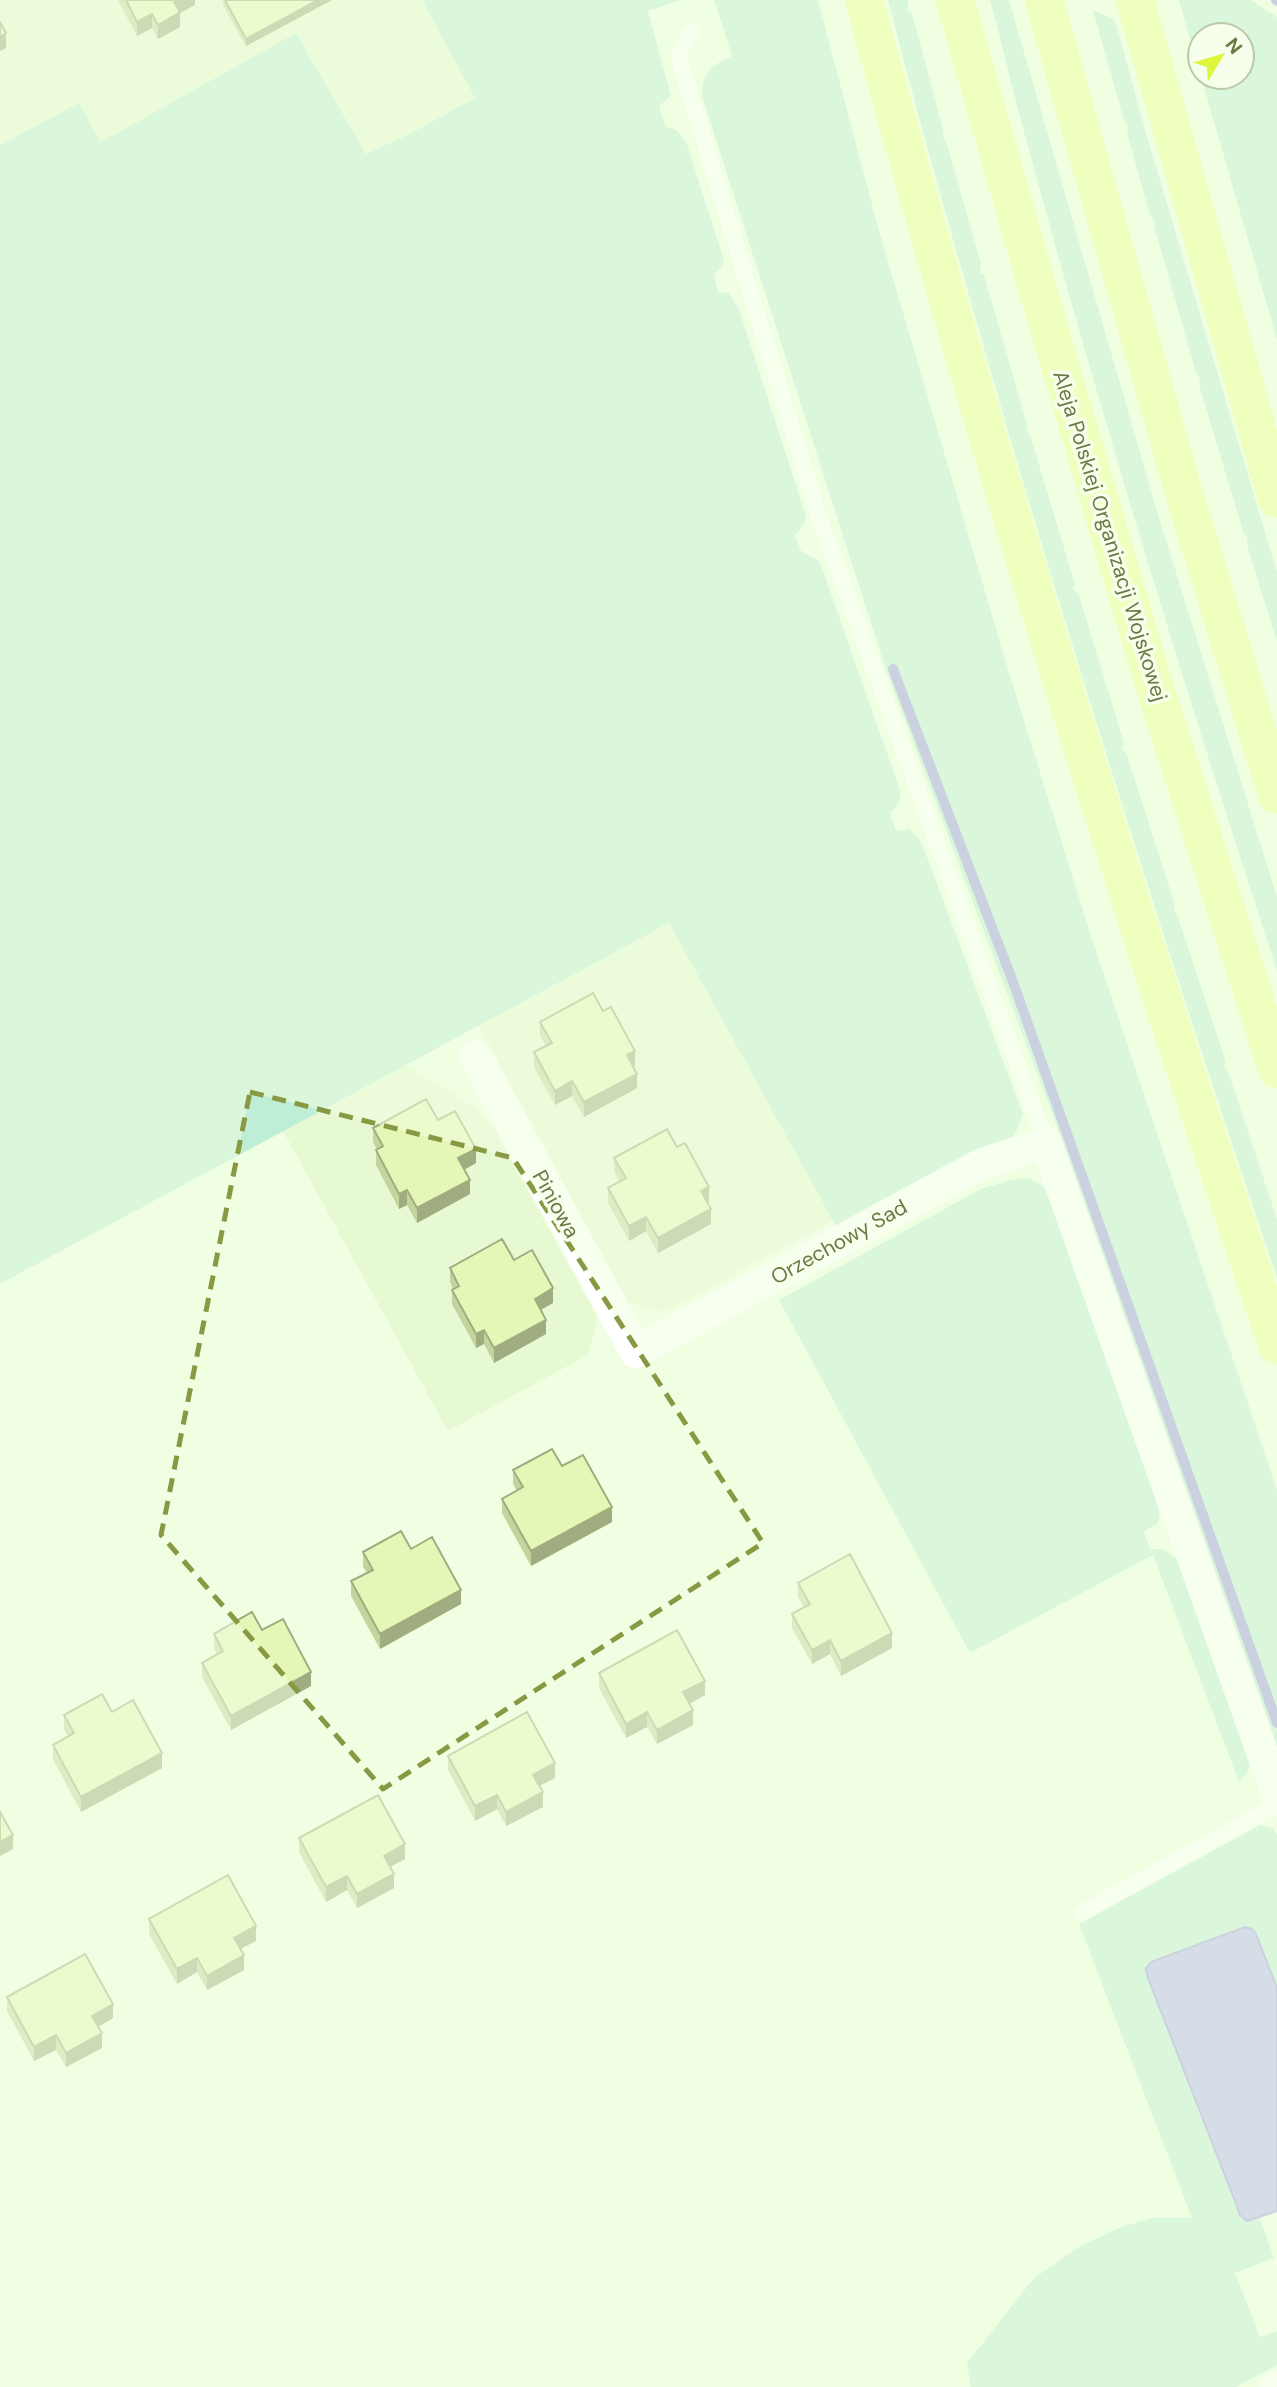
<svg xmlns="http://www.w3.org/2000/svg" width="1277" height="2387" font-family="'DM Sans',sans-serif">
<rect width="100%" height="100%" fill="#f0ffe2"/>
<path fill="#e7f9d3" d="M0,0H422L475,98L409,134L365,154L296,34L101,142L78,104L0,145Z
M669,923L833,1220L664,1312L628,1302L479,1025Z
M405,1065L472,1105L494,1129L598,1318L588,1355L448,1431L283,1131Z"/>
<path fill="#bfeed6" d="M422,0H681L648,11L671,96L659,106L666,127L676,130L686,141L724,260L723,266L714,274L718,292L729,293L739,309L806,516L804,524L795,535L801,551L816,559L821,565L899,787C903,800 899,805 890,813L896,831L909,829L921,841L1023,1114L1017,1130L1011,1138L838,1230L669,923L0,1284V145L79,103L101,142L296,33L366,154L409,134L475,98Z
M714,0H818L878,227L1003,653L1091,936L1277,1490V1753L1057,1127L886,670L702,96C701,74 713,64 732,56Z
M888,0H908V10L912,13L943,129V138L946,141L981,263L980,272L984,275L1027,424V432L1030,435L1075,584L1073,589L1079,595L1124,743L1122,748L1127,755L1174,902V911L1177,914L1226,1062L1224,1067L1229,1074L1277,1219V1278C1181,994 1090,709 1005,421C965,281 924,141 888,0Z
M990,0H1009L1157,511L1277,897V971C1186,692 1099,411 1023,128C1011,86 1002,43 990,0Z
M1179,0H1251L1277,17V340L1201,77H1242V35H1200V75Z
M1093,10L1115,20L1148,140L1277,572V642L1247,545V537L1244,534L1199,385L1200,377L1196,373L1154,226L1155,222L1150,215L1127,133L1128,125L1124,121Z
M1028,1178L1040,1184L1050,1192L1160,1508L1158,1523L1144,1532L1150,1549H1163L1179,1560L1250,1761L1248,1772L1239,1782L1153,1555L970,1653L779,1300L981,1189L1010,1180Z
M1260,1825L1272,1828L1277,1834V1988L1256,1934L1245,1927L1151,1962L1146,1970L1247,2221L1260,2218L1274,2258L1235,2273L1260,2337L1277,2331V2365L1236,2387H971L967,2363L1034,2278L1079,2247L1121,2227L1152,2218H1192L1079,1924Z"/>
<path fill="#b7b4ea" stroke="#9d9add" stroke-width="2" d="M1245,1927L1252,1929L1256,1934L1277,1988V2211L1247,2221L1240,2215L1236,2204L1148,1978L1146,1969L1151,1962Z"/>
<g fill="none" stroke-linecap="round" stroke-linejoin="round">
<path stroke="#9d9add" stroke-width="10" d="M1276,0L1277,1
M893,669L1013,982L1277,1723"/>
<path stroke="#fff" stroke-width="16" d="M692,32L680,51V62L820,520L1046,1143
M1081,1913L1277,1805"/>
<path stroke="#fff" stroke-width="32" d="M475,1056L636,1352L967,1172L982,1164L1046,1143L1277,1794
M1276,2387L1277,2386"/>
<path stroke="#edff93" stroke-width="38" d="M864,0C987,453 1126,900 1277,1345
M955,0L1042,304L1151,675L1277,1069
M1044,0L1182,487L1277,795
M1135,0L1277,499"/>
</g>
<path fill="#c4d49d" d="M118,0H195V5L180,13V27L158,39L152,28L137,36Z
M223,0H332L246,46L223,5Z
M540,1022L635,1065L633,1066L637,1088L584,1117L572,1096L555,1105L534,1067V1052L546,1046L540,1036Z
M438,1120L476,1163L464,1170L470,1194L417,1223L407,1205L399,1209L376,1165V1150L377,1149L373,1142V1128Z
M614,1158L709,1201L707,1202L711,1224L658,1253L646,1231L629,1241L608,1203V1188L620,1182L614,1172Z
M514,1260L553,1303L541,1310L546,1334L494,1363L484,1344L476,1348L452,1304V1290L453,1289L450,1282V1268Z
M562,1466L612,1522L531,1566L502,1513V1499L517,1491L513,1484V1470Z
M411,1549L461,1604L380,1649L351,1596V1581L367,1573L363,1567V1552Z
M798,1583L892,1648L841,1676L830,1654L812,1664L792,1628V1614L804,1607L798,1597Z
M262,1630L311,1686L231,1730L202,1677V1663L217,1655L214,1648V1634Z
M599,1673L705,1695L690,1704L693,1725L657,1744L647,1727L626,1738L599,1688Z
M112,1712L162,1768L81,1812L53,1759V1745L68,1736L64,1730V1715Z
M448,1756L555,1778L539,1786L543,1807L506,1826L497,1809L475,1821L448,1770Z
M299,1838L405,1859L390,1867L394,1888L357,1908L347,1890L326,1902L299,1852Z
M149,1919L256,1941L240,1949L244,1970L207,1990L197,1972L177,1984L149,1934Z
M7,1997L113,2018L98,2027L102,2048L66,2067L56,2050L34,2061L7,2011Z"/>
<path fill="#a0ad80" d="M177,0H195V5L180,13V27L158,39V25L174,2Z
M318,0H332L246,46V39Z
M152,14V28L137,36V22Z
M6,33V48L0,51V37Z
M635,1051V1065L627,1070V1055Z
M637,1074V1088L584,1117V1102Z
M572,1081V1096L555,1105V1091Z
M476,1149V1163L458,1173V1158Z
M470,1180V1194L417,1223V1208Z
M709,1187V1201L701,1205V1191Z
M407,1190V1205L399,1209V1194Z
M711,1209V1224L658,1253V1238Z
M646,1217V1231L629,1241V1226Z
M553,1288V1303L535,1313V1299Z
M546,1320V1334L494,1363V1348Z
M484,1330V1344L476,1348V1334Z
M612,1507V1522L531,1566V1551Z
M461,1590V1604L380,1649V1634Z
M892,1633V1648L841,1676V1661Z
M830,1640V1654L812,1664V1650Z
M311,1672V1686L231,1730V1716Z
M705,1681V1695L683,1707V1692Z
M693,1710V1725L657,1744V1730Z
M647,1712V1727L626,1738V1724Z
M162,1753V1768L81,1812V1797Z
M555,1763V1778L533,1789V1775Z
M543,1792V1807L506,1826V1812Z
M497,1795V1809L475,1821V1806Z
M13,1835V1849L0,1856V1842Z
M405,1844V1859L384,1870V1856Z
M394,1874V1888L357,1908V1894Z
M347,1876V1890L326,1902V1887Z
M256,1926V1941L234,1952V1938Z
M244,1955V1970L207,1990V1976Z
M197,1958V1972L177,1984V1969Z
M113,2004V2018L92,2030V2016Z
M102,2033V2048L66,2067V2053Z
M56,2035V2050L34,2061V2047Z"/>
<path fill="#e4f7b7" stroke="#a0ad80" stroke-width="2" d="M126,0H177L174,2L180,12L158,25L152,14L137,22Z
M225,0H318L246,39Z
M0,22L6,33L0,37Z
M593,993L603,1011L611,1007L635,1051L627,1055L637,1074L584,1102L572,1081L555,1091L534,1052L552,1043L540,1022Z
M426,1099L438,1120L455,1111L476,1149L458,1158L470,1180L417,1208L407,1190L399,1194L376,1150L383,1146L373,1128Z
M667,1129L677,1147L685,1143L709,1187L701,1191L711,1209L658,1238L646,1217L629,1226L608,1188L626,1178L614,1158Z
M502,1239L514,1260L532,1250L553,1288L535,1299L546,1320L494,1348L484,1330L476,1334L452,1290L459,1286L450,1268Z
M552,1449L562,1466L583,1455L612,1507L531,1551L502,1499L523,1487L513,1470Z
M401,1531L411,1549L432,1537L461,1590L380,1634L351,1581L373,1570L363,1552Z
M850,1554L892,1633L841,1661L830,1640L812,1650L792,1614L810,1604L798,1583Z
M252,1612L262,1630L283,1619L311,1672L231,1716L202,1663L223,1651L214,1634Z
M677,1630L705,1681L683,1692L693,1710L657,1730L647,1712L626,1724L599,1673Z
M102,1694L112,1712L133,1700L162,1753L81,1797L53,1745L74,1733L64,1715Z
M527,1712L555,1763L533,1775L543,1792L506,1812L497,1795L475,1806L448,1756Z
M378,1795L405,1844L384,1856L394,1874L357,1894L347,1876L326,1887L299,1838Z
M0,1812L13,1835L0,1842Z
M228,1875L256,1926L234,1938L244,1955L207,1976L197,1958L177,1969L149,1919Z
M85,1954L113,2004L92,2016L102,2033L66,2053L56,2035L34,2047L7,1997Z"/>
<path d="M0 0H1277V2387H0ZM250,1092L513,1158L763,1543L383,1789L161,1535Z" fill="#f0ffe2" fill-opacity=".55" fill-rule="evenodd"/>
<path fill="none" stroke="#889843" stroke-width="5" stroke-dasharray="14 9" stroke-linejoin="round" d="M250,1092L513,1158L763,1543L383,1789L161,1535Z"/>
<g text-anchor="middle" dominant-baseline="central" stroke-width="7" stroke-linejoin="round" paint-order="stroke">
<g font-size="21" fill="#6c7946" stroke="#f5ffeb">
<text transform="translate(1110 536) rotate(73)">Aleja Polskiej Organizacji Wojskowej</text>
<text transform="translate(556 1204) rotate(61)">Piniowa</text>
<text transform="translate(839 1242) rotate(-29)">Orzechowy Sad</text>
</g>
</g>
<g transform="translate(1221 56) rotate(52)"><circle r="33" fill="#f5ffeb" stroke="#bec9a9" stroke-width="2"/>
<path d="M0-5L12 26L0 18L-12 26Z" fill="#def63a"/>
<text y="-10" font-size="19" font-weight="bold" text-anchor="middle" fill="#6c7946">N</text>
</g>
</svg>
